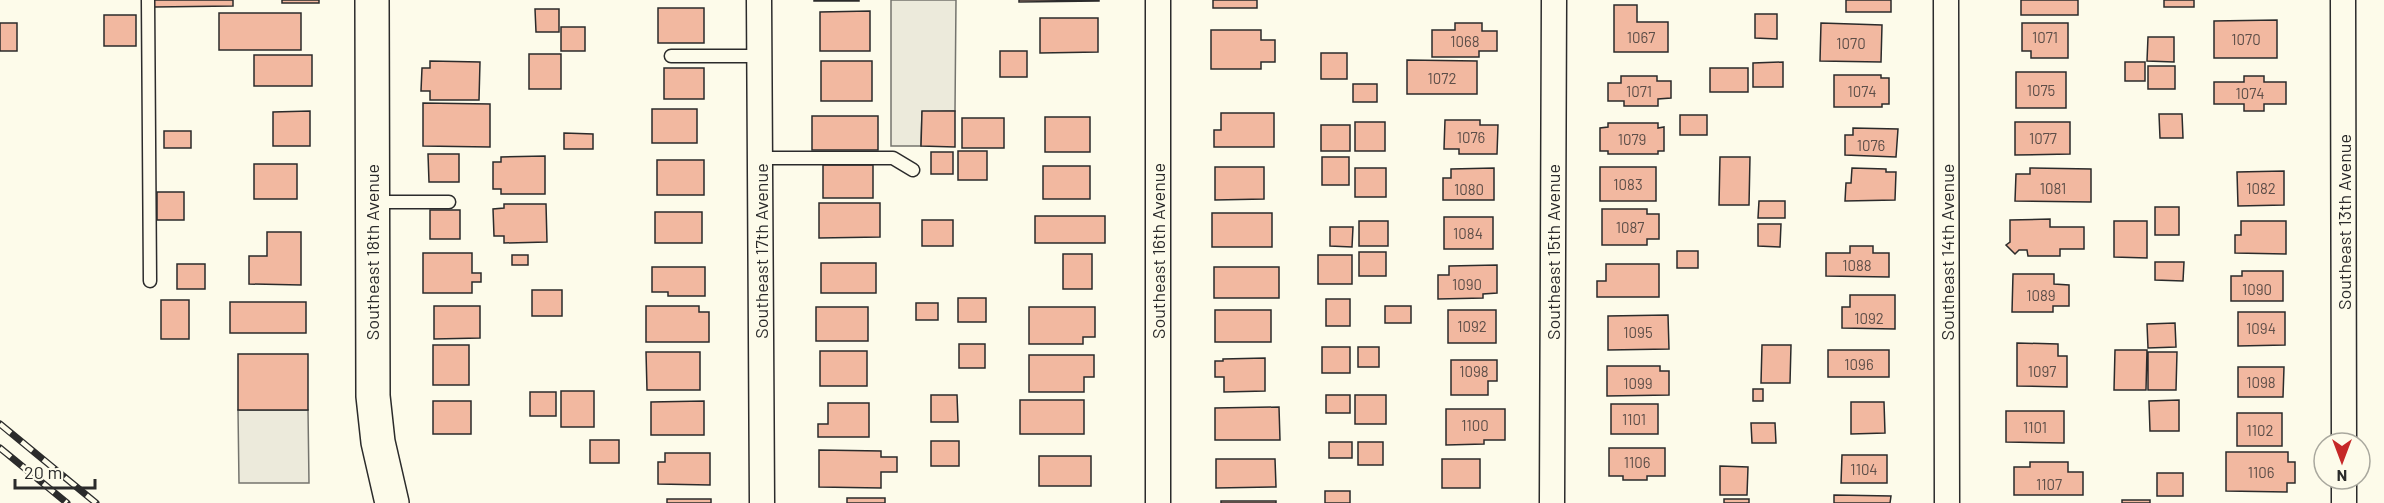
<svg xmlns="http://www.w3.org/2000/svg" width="2384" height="503" font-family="Barlow,sans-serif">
<rect width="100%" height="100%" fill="#fdfbea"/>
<path fill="#eceadb" stroke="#74746e" stroke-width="1.5" d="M891,0H956L955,111L922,112L921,146H891Z
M238,410H308L309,483H239Z"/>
<path fill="#f2b8a0" stroke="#2b2b2b" stroke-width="1.5" d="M154,0H233V6L154,7Z
M282,0H319V3H282Z
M814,0H859V1H814Z
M1019,0H1099V1L1019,2Z
M1213,0H1257V8H1213Z
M1846,0H1891V12H1846Z
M2021,0H2078V15H2021Z
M2164,0H2194V7H2164Z
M1614,5H1637V22H1668V52H1614Z
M658,8H704V43H658Z
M535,9H559V32H536Z
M870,11V51H820V12Z
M219,13H301V50H219Z
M1755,14H1777V39L1755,38Z
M104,15H136V46H104Z
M1040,18H1098V52L1040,53Z
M2277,20V58H2214V21Z
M0,23H17V51H0Z
M1455,23H1482V31H1497V51H1479V57H1432V30H1455Z
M1821,23L1882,25L1881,62L1820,61Z
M2022,23H2068V58H2031V51H2022Z
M561,27H585V51H561Z
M1211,30H1261V40H1275V62H1261V69H1211Z
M2148,37H2174V62L2147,61Z
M1000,51H1027V77H1000Z
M1321,53H1347V79H1321Z
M529,54H561V89H529Z
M254,55H312V86H254Z
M1407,60L1477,61V94H1407Z
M430,61L480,62L479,100H430V91H421L422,68H430Z
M821,61H872V101H821Z
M1783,62V87H1753V63Z
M2125,62H2145V81H2125Z
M2148,66H2175V89H2148Z
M664,68H704V99H664Z
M1710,68H1748V92H1710Z
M2016,72H2066V108H2016Z
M1834,75H1881V78H1889V104H1882V107H1834Z
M1621,76H1657V81H1671V98L1658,99V106H1624V101H1608V83H1621Z
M2244,76H2264V82H2286V104H2264V111H2244V104H2214V82H2244Z
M1353,84H1377V102H1353Z
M423,103L490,104V147L423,146Z
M652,109H697V143H652Z
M310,111V146H273V112Z
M922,111H955V147L921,146Z
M1221,113H1274V147H1214V130H1221Z
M2159,114H2182L2183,138H2160Z
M1680,115H1707V135H1680Z
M812,116H878V150H812Z
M1045,117H1090V152H1045Z
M962,118H1004V148H962Z
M1445,120H1480V125H1498L1497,154H1459V149H1444Z
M1355,122H1385V151H1355Z
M2015,122H2070V154L2015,155Z
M1608,123H1658V128L1664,127V151H1658V154H1608V151H1600V128L1608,127Z
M1321,125H1350V151H1321Z
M1853,128L1898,129L1896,157L1845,155V135H1853Z
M164,131H191V148H164Z
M564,133L593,134V149H564Z
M958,151H987V180H958Z
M931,152H953V174H931Z
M428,154H459V182H429Z
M545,156V194H501V189H493V162H501V157Z
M1322,157H1349V185H1322Z
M1720,157H1750L1749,205H1719Z
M657,160H704V195H657Z
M254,164H297V199H254Z
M823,165H873V198H823Z
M1043,166H1090V199H1043Z
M1215,167H1264V199L1215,200Z
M1600,167H1656V201H1600Z
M1355,168H1386V197H1355Z
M1494,168V200H1443V178H1451V169Z
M1852,168L1886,169V172H1896L1895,200L1845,201L1846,183H1851Z
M2030,168L2091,169V202L2015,201L2016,174H2030Z
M2284,171V205L2238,206L2237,172Z
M157,192H184V220H157Z
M1759,201H1785V218H1758Z
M819,203H880V237L819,238Z
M504,204H546L547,242L504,243V236H494L493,209L504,208Z
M2155,207H2179V235H2155Z
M1602,209H1647V214H1659V239H1647V245H1602Z
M430,210H460V239H430Z
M655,212H702V243H655Z
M1212,213H1272V247H1212Z
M1035,216H1105V243H1035Z
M1444,217H1493V249H1444Z
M2050,219V227H2084V249H2060V256H2028L2027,250H2019L2015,254L2006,245L2010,242V220Z
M922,220H953V246H922Z
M1359,221H1388V246H1359Z
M2114,221H2147V258L2114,257Z
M2241,221H2286V254L2235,253V235H2241Z
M1758,224H1781L1780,247L1758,246Z
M1330,227H1353L1352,247L1330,246Z
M267,232H301V285L249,284V256H267Z
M1850,246H1873V253H1889V277L1826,276V253H1850Z
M1677,251H1698V268H1677Z
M1359,252H1386V276H1359Z
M423,253H472V273H481V282H472V293H423Z
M1063,254H1092V289H1063Z
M512,255H528V265H512Z
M1318,255H1352V284H1318Z
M2155,262H2184L2183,281L2155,280Z
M821,263H876V293H821Z
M177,264H205V289H177Z
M1606,264H1659V297H1597V281H1606Z
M1497,265V293L1483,294V298L1438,299V275H1449V266Z
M652,267H705V296H668V292H652Z
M1214,267H1279V298H1214Z
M2242,271H2283V301H2231V276H2242Z
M2013,274H2054V284L2069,285V306H2053V312H2012Z
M532,290H562V316H532Z
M1850,295H1895V329L1842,328V307H1850Z
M958,298H986V322H958Z
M1326,299H1350V326H1326Z
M161,300H189V339H161Z
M230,302H306V333H230Z
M916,303H938V320H916Z
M434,306H480V338L434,339Z
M646,306H699V312H709V342H646Z
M1385,306H1411V323H1385Z
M816,307H868V341H816Z
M1029,307H1095V337H1083V344H1029Z
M1215,310H1271V342H1215Z
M1448,310H1496V343H1448Z
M2238,312H2285V345L2238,346Z
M1668,315L1669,349L1608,350V316Z
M2175,323L2176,347L2148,348L2147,324Z
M2017,343L2058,344V356H2067V387L2017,386Z
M959,344H985V368H959Z
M433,345H469V385H433Z
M1762,345H1791L1790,383H1761Z
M1322,347H1350V373H1322Z
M1358,347H1379V367H1358Z
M1828,350H1889V377H1828Z
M2115,350H2147L2146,390H2114Z
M820,351H867V386H820Z
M646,352H700V390H647Z
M2148,352H2177L2176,390H2148Z
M238,354H308V410H238Z
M1029,355H1094V377H1084V392H1029Z
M1265,358V391L1224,392V377H1215V361H1223V359Z
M1451,360H1497V381H1488V395H1451Z
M1607,366H1660V371H1669V395L1607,396Z
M2238,367H2284L2283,397H2238Z
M1753,389H1763V401H1753Z
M561,391H594V427H561Z
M530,392H556V416H530Z
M931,395H957L958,422H931Z
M1326,395H1350V413H1326Z
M1355,395H1386V424H1355Z
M1020,400H1084V434H1020Z
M2179,400V431H2150L2149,401Z
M433,401H471V434H433Z
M704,401V435H651V402Z
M1851,402H1884L1885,433L1851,434Z
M828,403H869V437H818V424H828Z
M1611,404H1658V434H1611Z
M1279,407L1280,440H1215V408Z
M1446,409H1505V440H1484V444L1446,445Z
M2006,411H2064V443L2006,442Z
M2237,413H2282V446H2237Z
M1751,423H1775L1776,443H1752Z
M590,440H619V463H590Z
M931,441H959V466H931Z
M1329,442H1352V458H1329Z
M1358,442H1383V465H1358Z
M1609,448H1665V476H1647V480H1623V476H1609Z
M819,450L881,451V457H897V472H881V488L819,487Z
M2226,452H2288V462H2295V483H2287V492L2226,491Z
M665,453H710V485L658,484V462H665Z
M1842,455H1887V483H1841Z
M1039,456H1091V486H1039Z
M1216,459H1275L1276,487L1216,488Z
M1442,459H1480V488H1442Z
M2030,462H2068V472H2083V495H2014V467H2030Z
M1720,466L1748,467L1747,495H1720Z
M2157,473H2183V496H2157Z
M1325,491H1350V503H1325Z
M1834,495L1891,496L1890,503H1834Z
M847,498H885V503H847Z
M667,499H711V503H667Z
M1724,499H1749V503H1724Z
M2122,500H2150V503H2122Z
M1221,501H1276V503H1221Z"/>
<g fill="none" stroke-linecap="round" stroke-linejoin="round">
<g stroke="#2b2b2b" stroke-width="15">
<path id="lane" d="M148,0L150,281
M671,56H760
M760,158H893L913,170
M374,202H449"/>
</g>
<g stroke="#2b2b2b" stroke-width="27">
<path id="street" d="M759,0L762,503
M1946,0L1947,503
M2343,0L2344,443
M2344,479V503
M1158,503V0
M1552,503L1554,0"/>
</g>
<g stroke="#2b2b2b" stroke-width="36">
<path id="secondary" d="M372,0L373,396L378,442L392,503"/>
</g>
<use href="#lane" stroke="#fdfbea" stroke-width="12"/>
<use href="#street" stroke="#fdfbea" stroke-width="24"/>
<use href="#secondary" stroke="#fdfbea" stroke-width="33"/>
<g stroke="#2b2b2b" stroke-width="7">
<path id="rail" d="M0,424L96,503
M0,448L67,503"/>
</g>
<use href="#rail" stroke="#fdfbea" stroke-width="4.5" stroke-dasharray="14" stroke-linecap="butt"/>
</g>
<g text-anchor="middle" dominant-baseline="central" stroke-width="4.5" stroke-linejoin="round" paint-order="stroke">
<g font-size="15" fill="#5d4e48">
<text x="1641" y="37">1067</text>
<text x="2045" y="37">1071</text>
<text x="2246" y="39">1070</text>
<text x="1465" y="41">1068</text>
<text x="1851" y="43">1070</text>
<text x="1442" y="78">1072</text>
<text x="2041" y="90">1075</text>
<text x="1639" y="91">1071</text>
<text x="1862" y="91">1074</text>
<text x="2250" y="93">1074</text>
<text x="1471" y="137">1076</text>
<text x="2043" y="138">1077</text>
<text x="1632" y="139">1079</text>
<text x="1871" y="145">1076</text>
<text x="1628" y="184">1083</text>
<text x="2053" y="188">1081</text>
<text x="2261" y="188">1082</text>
<text x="1469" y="189">1080</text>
<text x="1630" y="227">1087</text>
<text x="1468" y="233">1084</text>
<text x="1857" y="265">1088</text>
<text x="1467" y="284">1090</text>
<text x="2257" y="289">1090</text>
<text x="2041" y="295">1089</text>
<text x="1869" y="318">1092</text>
<text x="1472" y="326">1092</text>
<text x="2261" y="328">1094</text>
<text x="1638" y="332">1095</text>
<text x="1859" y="364">1096</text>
<text x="1474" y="371">1098</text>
<text x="2042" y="371">1097</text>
<text x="2261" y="382">1098</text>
<text x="1638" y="383">1099</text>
<text x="1634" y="419">1101</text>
<text x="1475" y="425">1100</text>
<text x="2035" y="427">1101</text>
<text x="2260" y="430">1102</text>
<text x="1637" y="462">1106</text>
<text x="1864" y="469">1104</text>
<text x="2261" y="472">1106</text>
<text x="2049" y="484">1107</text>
</g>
<g font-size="18" fill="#2b2b2b" stroke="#fdfbea">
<text transform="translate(2344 222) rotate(-90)">Southeast 13th Avenue</text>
<text transform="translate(761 251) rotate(-90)">Southeast 17th Avenue</text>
<text transform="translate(1158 251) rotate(-90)">Southeast 16th Avenue</text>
<text transform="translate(372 252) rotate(-90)">Southeast 18th Avenue</text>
<text transform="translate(1553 252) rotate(-90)">Southeast 15th Avenue</text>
<text transform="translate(1947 252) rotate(-90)">Southeast 14th Avenue</text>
</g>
</g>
<g transform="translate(2342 461) rotate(180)"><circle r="28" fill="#fdfbea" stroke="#a9a89e" stroke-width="1.5"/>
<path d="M0-4.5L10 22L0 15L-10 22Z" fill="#c62828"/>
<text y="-9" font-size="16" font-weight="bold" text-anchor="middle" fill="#2b2b2b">N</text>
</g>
<path d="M15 479v9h80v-9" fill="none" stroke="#2b2b2b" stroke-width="3"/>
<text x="24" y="479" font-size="18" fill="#2b2b2b" stroke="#fdfbea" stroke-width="4.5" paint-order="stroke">20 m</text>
</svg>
